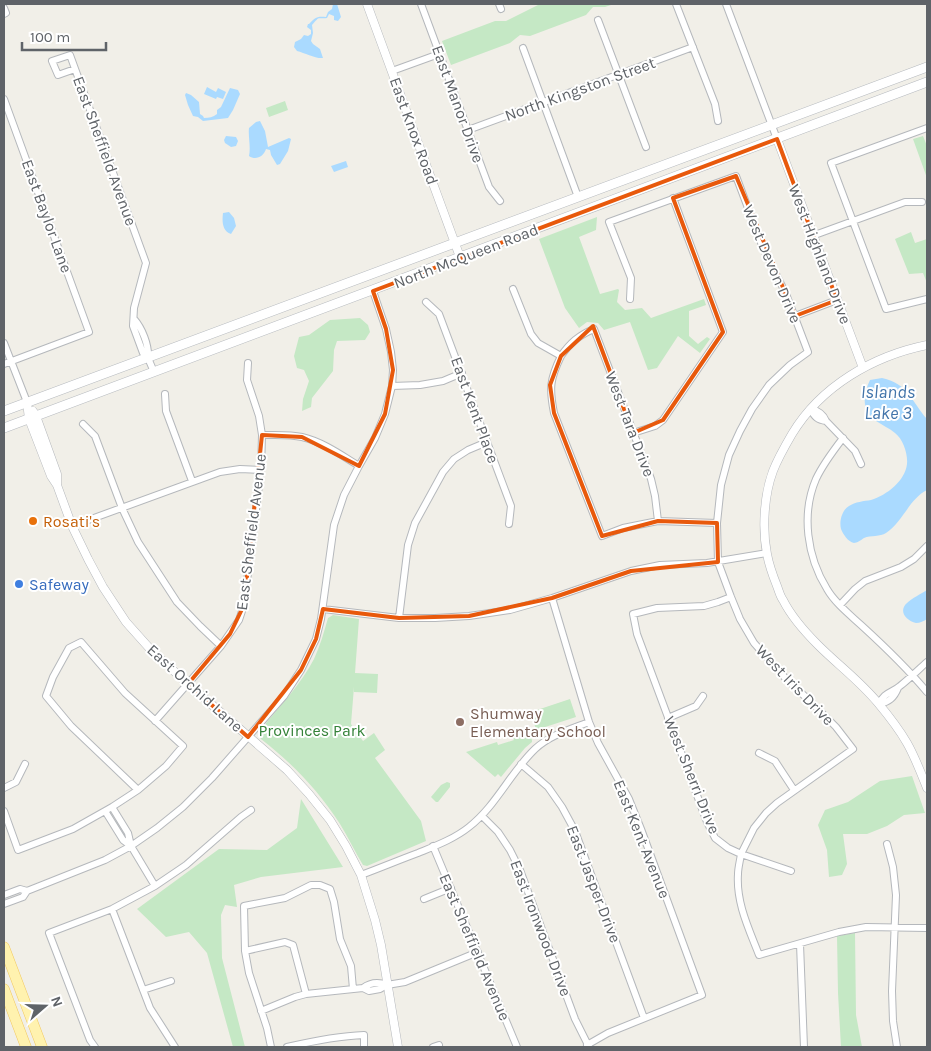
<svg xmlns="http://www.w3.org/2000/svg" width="931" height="1051" font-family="Karla,sans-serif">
<rect width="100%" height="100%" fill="#f1efe8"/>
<path fill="#c5e8c5" d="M540,4H614L605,7H593L586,15L530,36L520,35L510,43L451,65L442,41L495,21H506Z
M285,101L288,110L269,117L266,108Z
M923,136L927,146V178L913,139Z
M597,217L596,230L579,237L600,294L618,289L619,290L617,302L625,310L642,308L651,318L704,299L706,305L689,311V336L698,344L707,337L710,339L700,353L678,336L657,368L648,370L630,322L604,330L598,323L587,322L579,328L565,308L539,239Z
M911,232L915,243L927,239V283L923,273L909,274L895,239Z
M360,318L368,325L370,332L365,340L337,341L334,350L333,371L312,398L311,407L302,411L303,399L309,381L304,370L297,368L294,356L299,337L309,335L330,320Z
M333,615L359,619L355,673L378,674L377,693L354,692V687L351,724L363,741L374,733L385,750L375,758L421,821L426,841L367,866L363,865C355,852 348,837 340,824C319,791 292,763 261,739L258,734L262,728C280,706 301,684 314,659C320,646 324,632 328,618Z
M570,699L576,717L536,730L531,712Z
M528,733L532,740V742L525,748L501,777L498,774L495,777L466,752L497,742L498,745L514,740L513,738Z
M912,776L925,813L904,815L887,826L867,834H843L847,864L842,875L829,877L827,850L818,825L825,810L848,802L880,781Z
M447,782L450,783V787L438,802H436L431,797L441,785Z
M301,799L343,867L261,877L234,885L237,907L225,905L221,915L222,958L245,1047H233L207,953L189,932L166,937L137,909L219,849L267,850L297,828Z
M855,933L856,1015L862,1047H841L838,993L837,936Z"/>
<path fill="#aadaff" d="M333,4H337L341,17L338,21L334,20V16L329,14L327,18C316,19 320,16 312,25L313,33L311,41L313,44L320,49L323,58C316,59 305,53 297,51L294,47L295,42L301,39L304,35L308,36L311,34V30L307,27L308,24H309C315,18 316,16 326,17L328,12L332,9Z
M207,87L216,92L218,88L226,92L223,99L217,97L216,99L204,94Z
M230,88L238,90L240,94L233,110L228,118L203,121L198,117L193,116L188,105L185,95L186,93L191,95L199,102L200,114L203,116L204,118C209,118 213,117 217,114V110L221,107Z
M260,121L265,131L268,147L289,138L291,139L288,151L280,164L277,165L271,155L270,150L266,149C264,156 256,161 249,156C251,147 248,137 249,128L256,122Z
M226,136L236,137L238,141L236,146L231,147L225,143L224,140Z
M346,161L348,167L334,172L331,166Z
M229,212L234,218L236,226L231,234C222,231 222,221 223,213Z
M882,378C909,384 911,401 927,419V490C909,499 903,522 886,533C880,537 871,535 864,538C861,540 857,543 854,543C848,542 843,534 841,529C839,521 842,510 849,506C855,502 864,501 871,500C887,495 905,481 907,464C908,454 903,439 895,433C889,428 882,425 876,421C861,410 863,395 870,380Z
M927,590V619C924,621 920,623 916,623C906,621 898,611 907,603C912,598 921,594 927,590Z"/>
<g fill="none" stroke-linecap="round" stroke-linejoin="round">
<g stroke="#b5b8bc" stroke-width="8">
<path id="minor" d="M421,4L489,187L500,201
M499,4L501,9
M676,4L715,104L718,121
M726,4L777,139
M4,8L6,13L4,14
M598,20L646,147
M523,48L578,197
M75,69L58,75L52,61L70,55L146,263L134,308L133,326L143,353L148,358L154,372
M392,71L439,54
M4,99L89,332L4,364
M927,128L831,163L886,309L927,299
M468,130L693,47
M812,236L905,202H922
M513,289L531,334L538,343L561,356C550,379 549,388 554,413L602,536L623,528L658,521L717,523
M630,299L631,278L609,222L736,176L763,248L786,294L808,352L790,365L769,385L752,409L740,431L729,455L721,485L717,523L718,562L731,597L740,619L754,643L787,680L810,701L836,727L853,749L777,803L766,813L754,828L741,854L791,871
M426,302L439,314L511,506L509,524
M795,316L837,300
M134,319C142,328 149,345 148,358
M4,343L27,402
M561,356C570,343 579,335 594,329L651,479L655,496L658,521
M392,386L420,385L443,381L462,373
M165,394L166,411L192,481
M811,409C819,411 823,414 826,421L855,451L861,464
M811,409C814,417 818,420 826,421
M83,424L95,436L122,508L138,542L177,602L200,626L221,646
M633,433L655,426L663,420L723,332L673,198
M262,435C275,435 289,434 302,437C323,442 341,455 359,466
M843,438C833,451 823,464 816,479C801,514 807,557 827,589C835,603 849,614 861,625C884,646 907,668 927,692
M72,526L220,472L240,469L261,470
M731,597L718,602L704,606L657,608L633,614L637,634L707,822L715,838L728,848L741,854C740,861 738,868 738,874C736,903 749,929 759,955L839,932L866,927L927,928
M552,598L589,722L598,743L629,799L641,829L702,995L608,1033L587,1045
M840,605L855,589L865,581L901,567L914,559L927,546
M323,609L399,618H435L469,616L510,610L552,598L631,571L660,565L707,563L767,553
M399,618L408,545L415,523L443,472L454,459L468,450L487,442
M879,704C884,692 892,693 900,686C909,679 918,670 927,662
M879,704C889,702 894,698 898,688
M668,718L696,706L703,696
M155,721L221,646L239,620L244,605L261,470L262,435L259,416L247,380L248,363
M759,753L775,761L794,790
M521,764L548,787L562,807L575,831L644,1018
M4,788L16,782L25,764
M112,807L128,833L131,846L155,886
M4,811L18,850L73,829L112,807L138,790L166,766L183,746L125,693L81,642L69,648L53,677L46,696L71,726L138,790
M105,811L123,840L131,846
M482,816L498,832L510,850L520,870L575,1019L589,1047
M887,844L893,867L896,895L892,991L893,1021L897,1047
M433,846L517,1047
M361,875C380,868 399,860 418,853C435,846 454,839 469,827C496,806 510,773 535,749C550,735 571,729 589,722
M4,895L20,889L27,891
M424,899L451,888
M4,904L23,897L27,891L105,860L131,846L157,828L183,807L212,778L284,696L301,670L316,639L321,619L334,525L344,495L359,466L375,438L385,414L392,386L393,370L391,352L386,329L373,291
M112,909L150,1008L175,1047
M800,944L804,1047
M245,951L285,942L293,945L306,994
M363,988L369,991L380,989L387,985L405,982L478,952
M143,990L171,981
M261,1011L295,997L306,994L363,988C371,982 379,982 387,985
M95,1047L90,1040L49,933L112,909L155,886L186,865L241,817L251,810
M271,1047L267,1028L249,973L245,951L244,906L285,898L311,885H320L330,889L334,902L340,939L351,966L353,989
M287,1047C313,1041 338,1036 364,1035V1047
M433,1047L439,1045"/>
</g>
<g stroke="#b5b8bc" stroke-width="9">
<path id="tertiary" d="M367,4L460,257
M777,139L863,368
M927,345C873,356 821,386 792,434C785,446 778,458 773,471C764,495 762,529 767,554C769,565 773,576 777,586C779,591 780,596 783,600C791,616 805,632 818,645C838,665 860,681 878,703C888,715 899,729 907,743C915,757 921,773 927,788
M27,402L29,419L51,476L57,485L72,526L88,559L103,587L126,622L151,650L188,684L287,770L309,794L330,820L346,846L361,875L375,920L381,945L398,1047
M33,411L36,416L57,474V485"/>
</g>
<g stroke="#b6babf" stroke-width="10">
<path id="secondary" d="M4,411L927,67
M4,428L927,82"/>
</g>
<g stroke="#f2c960" stroke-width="11">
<path id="primary" d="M4,947L42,1047
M4,989L26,1047"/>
</g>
<use href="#minor" stroke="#fff" stroke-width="6"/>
<use href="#tertiary" stroke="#fff" stroke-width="8"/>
<use href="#secondary" stroke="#fff" stroke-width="9"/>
<use href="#primary" stroke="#fff2af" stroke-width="10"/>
</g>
<path fill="none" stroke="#e8590c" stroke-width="4" stroke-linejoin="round" d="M777,139L837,300L795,316L736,176L673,198L723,332L663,420L633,433L593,326L561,356L550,385L554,413L602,536L658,521L717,523L718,562L631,571L552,598L469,616L399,618L323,609L316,639L301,670L248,737L188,684L230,634L244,605L262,435L302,437L359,466L385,414L393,370L386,329L373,291Z"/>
<circle fill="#e8710a" stroke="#fff" stroke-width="2" cx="33" cy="521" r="5"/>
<circle fill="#3f7fe0" stroke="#fff" stroke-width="2" cx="19" cy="584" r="5"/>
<circle fill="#8d6e63" stroke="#fff" stroke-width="2" cx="460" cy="722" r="5"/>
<g text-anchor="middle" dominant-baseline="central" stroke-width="4" stroke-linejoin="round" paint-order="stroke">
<g font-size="16" fill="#5f6368" stroke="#fff">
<text transform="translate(580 89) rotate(-20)">North Kingston Street</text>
<text transform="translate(458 104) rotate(70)">East Manor Drive</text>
<text transform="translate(414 131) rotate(70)">East Knox Road</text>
<text transform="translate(105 151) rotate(70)">East Sheffield Avenue</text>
<text transform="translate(47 216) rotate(70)">East Baylor Lane</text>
<text transform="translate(820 254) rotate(69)">West Highland Drive</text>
<text transform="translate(466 256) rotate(-21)">North McQueen Road</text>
<text transform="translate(772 264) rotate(67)">West Devon Drive</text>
<text transform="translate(475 410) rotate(70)">East Kent Place</text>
<text transform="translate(630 424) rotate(69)">West Tara Drive</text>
<text transform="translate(251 532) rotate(-83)">East Sheffield Avenue</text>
<text transform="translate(795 685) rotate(46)">West Iris Drive</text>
<text transform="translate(195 688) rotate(42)">East Orchid Lane</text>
<text transform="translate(692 775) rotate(68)">West Sherri Drive</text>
<text transform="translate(642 839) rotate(68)">East Kent Avenue</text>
<text transform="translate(594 884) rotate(69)">East Jasper Drive</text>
<text transform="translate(541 928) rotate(69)">East Ironwood Drive</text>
<text transform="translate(475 947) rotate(67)">East Sheffield Avenue</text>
</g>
<g font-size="16" fill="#c56008" stroke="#fff" text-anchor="start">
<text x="43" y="521">Rosati's</text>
</g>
<g font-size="16" fill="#366cbe" stroke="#fff" text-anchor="start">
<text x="29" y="584">Safeway</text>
</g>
<g font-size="16" fill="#785e54" stroke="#fff" text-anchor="start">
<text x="470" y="713">Shumway<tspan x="470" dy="18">Elementary School</tspan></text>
</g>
<g font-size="16" fill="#348238" stroke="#fff">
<text x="312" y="730">Provinces Park</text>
</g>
<g font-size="18" font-style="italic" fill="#4174aa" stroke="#fff">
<text x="888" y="392">Islands<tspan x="888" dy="21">Lake 3</tspan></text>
</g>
</g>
<rect width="931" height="1051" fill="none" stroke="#5f6368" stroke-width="10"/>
<g transform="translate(45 1006) rotate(70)" stroke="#ffffff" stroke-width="4" paint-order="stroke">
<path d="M0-4L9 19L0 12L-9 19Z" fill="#5f6368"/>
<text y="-8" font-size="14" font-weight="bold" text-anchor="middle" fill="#5f6368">N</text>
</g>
<path d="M22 42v8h84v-8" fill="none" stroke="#5f6368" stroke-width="2.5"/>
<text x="30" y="42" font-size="15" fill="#5f6368" stroke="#ffffff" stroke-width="4" paint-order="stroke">100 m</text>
</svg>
